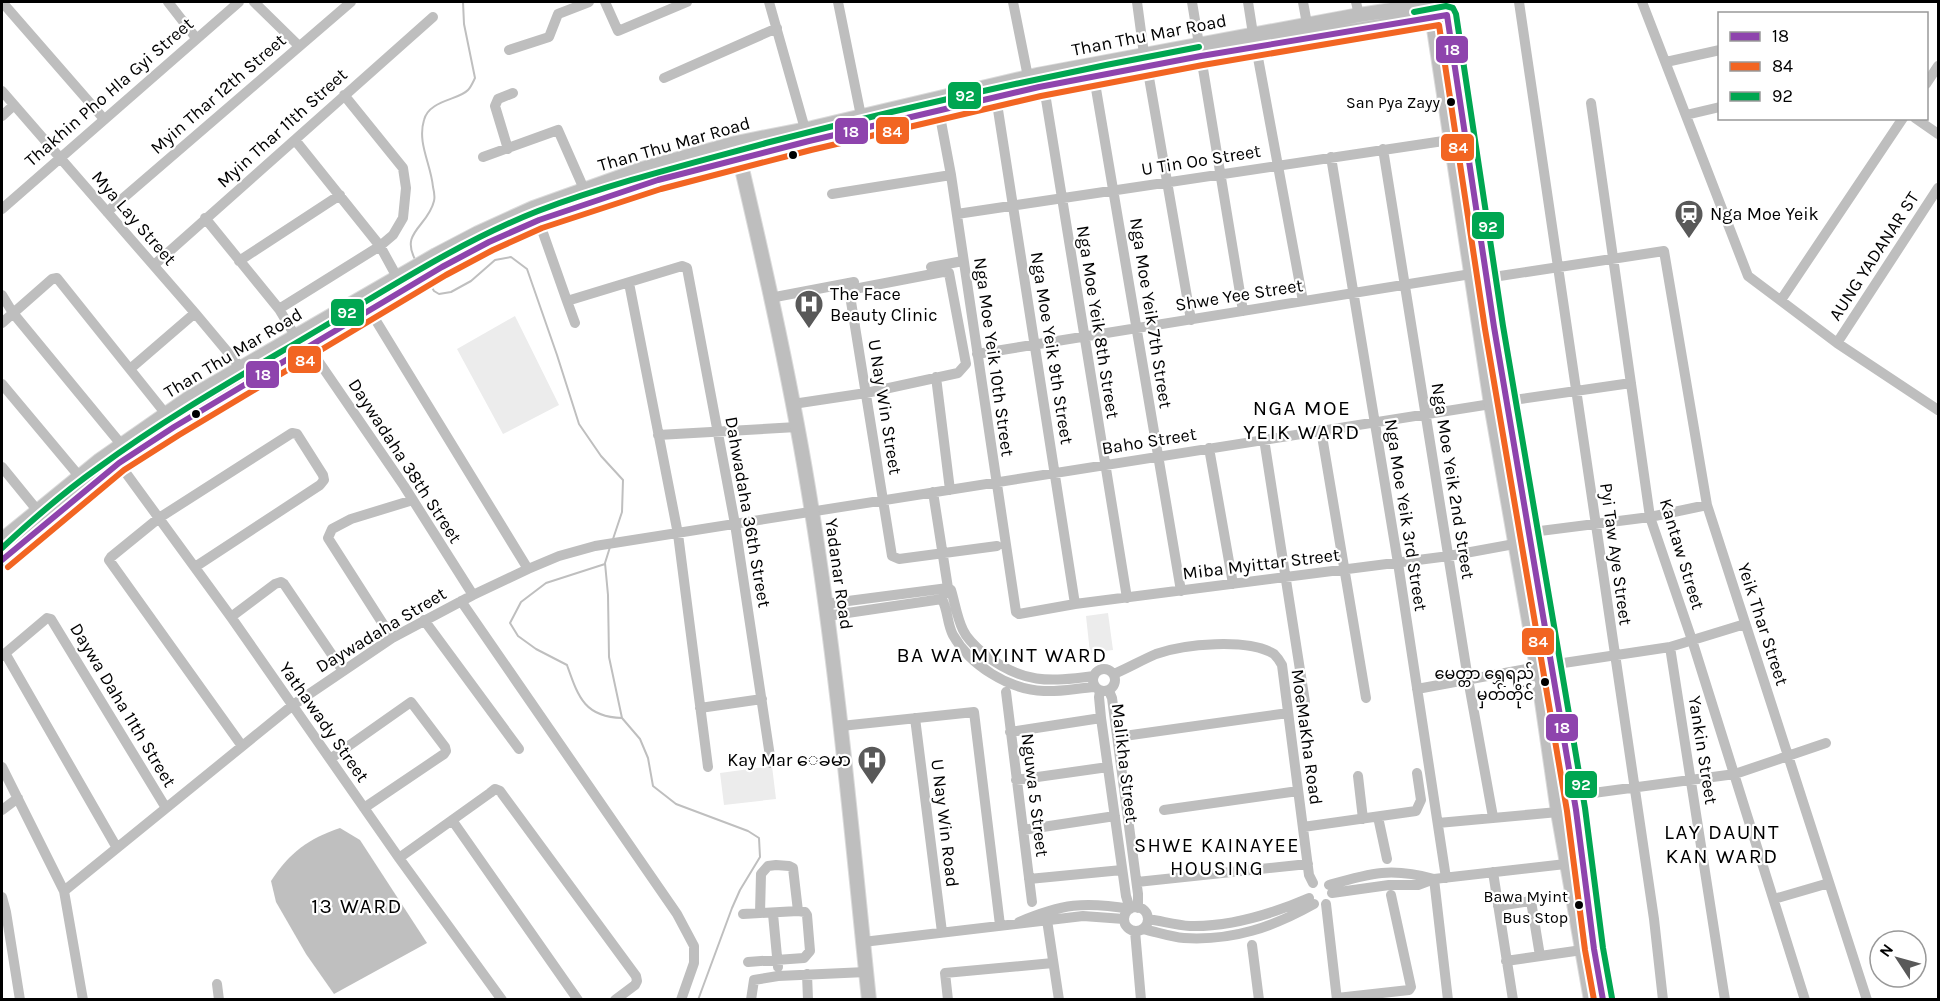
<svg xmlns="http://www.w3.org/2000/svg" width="1940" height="1001" font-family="Karla,'Noto Sans Myanmar',sans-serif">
<rect width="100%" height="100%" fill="#fff"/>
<path fill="#ececec" d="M515,316L559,405L503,434L457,349Z
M1108,613L1113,650L1090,653L1086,616Z
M772,766L776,799L724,805L720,773Z"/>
<path fill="#bfbfbf" d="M340,828L360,840L427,943L334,994L306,954L276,902L271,881C290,852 308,839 340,828Z"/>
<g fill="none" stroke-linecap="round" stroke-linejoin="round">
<path stroke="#bfbfbf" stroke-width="2" d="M416,261C399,232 428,227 434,201C435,197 434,191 433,187C431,164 417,143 424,120C429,100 459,100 468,90C471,87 473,82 475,78L464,24L463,2
M428,281L434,291L439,294L451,292L471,281L495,260L511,257L527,269L557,355L579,424L601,456L623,480L622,512L613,539
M610,547L605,563L608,595L609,657L622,718L640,739L648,758L653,786L676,804L748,831L759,838L760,857L740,890L732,908L698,1000
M605,564L546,583L521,602L510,623L518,636L536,649L567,665C578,696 584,717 622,718"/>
<g stroke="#dbdbdb" stroke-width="16">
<path id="major" d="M1445,6L1494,327L1576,810L1594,949L1603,1000
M1431,9L1491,404L1537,667L1558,812L1591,1000
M738,152C766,271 793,391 812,512C838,674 852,837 869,1000
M2,540L100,460L189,398L436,255L478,233L533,208L642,169L736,143L812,128L1037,75L1359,15L1444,2
M2,560L89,487L119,463L174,427L442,267L489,242L539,220L658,180L809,141L1039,87L1201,56L1447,15"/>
</g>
<path stroke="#bebebe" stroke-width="10" d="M2,2L104,119
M168,2L196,38
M254,2L299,46
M605,2L618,31L687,2
M769,2L805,129
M838,2L861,116
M1013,2L1028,77
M1137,2L1144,54
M1192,2L1243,311
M1248,2L1253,34
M1303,2L1307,24
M1356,2L1359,15
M1519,2L1654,919L1663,1000
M1642,2L1748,276L1837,343L1938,410
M1256,47L1303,301
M509,50L549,37L558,14L589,2
M1666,62L1720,50
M1147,66L1191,320
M1094,77L1181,591
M664,78L777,28
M1926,84L1938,66
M1044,87L1127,598
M2,91L195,313L241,368L249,381
M996,97L1075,604
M1591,103L1650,517L1692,640L1805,1000
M939,111L951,175L1016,612L1019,614L1075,604L1449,556L1531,541
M1686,115L1720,107
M2,116L14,105
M1915,118L1938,134
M295,140L380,246L397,277
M508,149L495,106L498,99L513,93
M1383,149L1468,679L1493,817
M483,157L558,130L584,189
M1331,157L1398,563L1446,878
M832,194L951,175
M2,209L239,2
M107,212L351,2
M536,213L567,301L682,266L687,268L735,524L771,763
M957,214L1450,140
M205,218L279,309L303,349
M239,261L340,195
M154,265L433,17
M931,267L963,261
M1487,278L1664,251L1707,505L1867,1000
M629,283L678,534L708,767
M848,283L892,556L899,559L997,546
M2,295L13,313L125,449
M770,298L854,282
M1781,300L1903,118
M567,301L575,323
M367,306L528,569
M279,309L380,246L393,235L403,218L406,188L403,168L344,95
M2,323L52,279L57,278L169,418
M1837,343L1938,188
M308,346L404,486L473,595
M977,354L1471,274
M130,369L195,313
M936,377L950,490
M2,384L79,476
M1507,401L1631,383
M793,404L866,393L958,373L966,364L949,273L943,272L849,290
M1321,430L1366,698
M658,435L797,427
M1264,439L1305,702
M1209,448L1233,584
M115,458L231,617L399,858L502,1000
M2,467L37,510
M933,492L948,588L945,594
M1524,533L1650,517L1707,505
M195,567L320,485L324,480L323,475L297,434L292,433L159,518L111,557L109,560L242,746
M461,601L677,914L694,946V963L681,1000
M825,604L948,588L951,590C955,603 957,618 963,630C967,639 977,648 984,654C1023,684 1048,682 1094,676
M827,616L942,599C948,610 947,624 953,635C970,665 1009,690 1044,691C1061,692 1078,688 1095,687
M231,617L275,584L281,582L284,584L343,671
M424,620L519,749
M392,638L328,538L332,529L351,519L413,500
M1670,647L1725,1000
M5,653L117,848
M2,656L47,618L51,619L166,808
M1093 680a11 11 0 1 1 22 0a11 11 0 1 1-22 0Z
M1114,674C1128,668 1142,660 1156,654C1184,644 1247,638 1274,654C1277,657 1280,661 1282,665L1309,875L1313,883
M1417,689L1537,667L1670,647L1745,624
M1109,691L1112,698L1138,894V908
M1006,692L1032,902
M700,708L762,699
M915,718L942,932
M841,726L974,712L1000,925
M1010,732L1101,718
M1117,737L1288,713
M330,759L411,702L445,747L446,751L444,754L364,808
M2,767L64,891L83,1000
M1358,776L1363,819
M1016,780L1108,767
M1556,798L1735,774L1826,743
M2,810L18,798
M1164,810L1298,791
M1378,817L1387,859
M452,820L578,1000
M1438,823L1558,812
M1303,827L1416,811L1421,800L1417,773
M1023,830L1115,816
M399,858L490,793L495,789L500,791L636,976L637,981L635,985L615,1000
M776,865L789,866L793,868L798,911L760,913L761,874L768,866Z
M1493,872L1513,1000
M1029,879L1122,870
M1434,879L1448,1000
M1137,882L1308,864
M1329,885C1371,873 1391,867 1434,879
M64,891L293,705L392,638L473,595L528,569L559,556L595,546L1491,404
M1332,893L1389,885H1418L1434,879L1583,862
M2,897L6,912L20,1000
M1774,899L1829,883
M1326,904L1337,1000
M1498,906L1531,901L1540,956
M1124 919a12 12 0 1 1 24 0a12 12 0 1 1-24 0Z
M743,914L760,913
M773,914L778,967
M1148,919C1162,921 1176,925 1190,926C1230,927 1272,914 1309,898
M1047,920L1059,1000
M1019,922C1062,904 1084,901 1130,909L1126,896L1101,718L1099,697L1100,691
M1143,929C1157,932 1171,937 1184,938C1233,941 1273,927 1314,904
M1135,931L1141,1000
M863,942L1083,916L1124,919
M1252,945L1259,1000
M1506,961L1589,949
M748,962L804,958L810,951L807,915L805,912L798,911
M807,974L808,1000
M217,984L219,1000
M1337,998L1409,990L1411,987L1391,895
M751,1000L754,980L778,976L866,972
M948,1000L945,973L1053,963"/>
<use href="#major" stroke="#bebebe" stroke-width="14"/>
<g stroke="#fff" stroke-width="10">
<path id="bus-1" d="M2,560L119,463L174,427L442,267L489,242L539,220L658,180L809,141L1039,87L1201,56L1447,15L1494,327L1576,810L1594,949L1603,1000"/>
</g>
<g stroke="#fff" stroke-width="10">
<path id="bus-2" d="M8,567L124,470L179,435L446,275L493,250L542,228L661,189L811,150L1041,96L1203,65L1439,25L1485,329L1567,811L1585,950L1594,1000"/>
</g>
<g stroke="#fff" stroke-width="10">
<path id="bus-3" d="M1414,12L1446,6L1453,8L1456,14L1503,326L1585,808L1603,948L1612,998
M2,548C32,520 64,492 98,468C171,414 251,370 328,324C397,283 464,240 538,211C612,183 689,164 766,143C910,106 1054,74 1199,47"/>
</g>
<use href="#bus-1" stroke="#8e44ad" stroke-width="6"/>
<use href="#bus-2" stroke="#f26522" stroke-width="6"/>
<use href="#bus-3" stroke="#00a651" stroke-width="6"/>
</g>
<defs>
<g id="station-pin" transform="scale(1.5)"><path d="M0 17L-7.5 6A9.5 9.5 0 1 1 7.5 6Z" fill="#595959" stroke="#fff"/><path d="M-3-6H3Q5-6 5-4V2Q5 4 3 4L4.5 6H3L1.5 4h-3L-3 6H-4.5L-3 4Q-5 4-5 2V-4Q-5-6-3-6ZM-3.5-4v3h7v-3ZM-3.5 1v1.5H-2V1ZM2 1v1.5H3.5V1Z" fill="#fff"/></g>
<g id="hospital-pin" transform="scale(1.5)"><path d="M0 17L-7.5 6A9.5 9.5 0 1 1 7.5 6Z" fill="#595959" stroke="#fff"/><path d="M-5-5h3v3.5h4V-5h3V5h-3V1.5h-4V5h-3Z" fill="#fff"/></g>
</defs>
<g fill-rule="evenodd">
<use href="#station-pin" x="1689" y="214"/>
<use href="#hospital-pin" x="809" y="304"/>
<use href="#hospital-pin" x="872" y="760"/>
</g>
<g fill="#000" stroke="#fff" stroke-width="2">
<circle cx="1451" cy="102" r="5"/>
<circle cx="793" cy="155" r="5"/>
<circle cx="196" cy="414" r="5"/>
<circle cx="1545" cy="682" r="5"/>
<circle cx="1579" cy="905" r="5"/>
</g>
<g text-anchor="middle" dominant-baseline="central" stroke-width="4.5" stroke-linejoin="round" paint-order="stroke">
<g font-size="16" fill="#000" stroke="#fff" text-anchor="end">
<text x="1440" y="102">San Pya Zayy</text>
<text x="1534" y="673">မေတ္တာ ရွှေရည်<tspan x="1534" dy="21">မှတ်တိုင်</tspan></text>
<text x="1568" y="896">Bawa Myint<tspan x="1568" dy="21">Bus Stop</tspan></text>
</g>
<g font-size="18" fill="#000" stroke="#fff">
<text transform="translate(1149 35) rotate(-11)">Than Thu Mar Road</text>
<text transform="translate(109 92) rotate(-41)">Thakhin Pho Hla Gyi Street</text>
<text transform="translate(218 94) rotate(-41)">Myin Thar 12th Street</text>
<text transform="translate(282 128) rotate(-42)">Myin Thar 11th Street</text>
<text transform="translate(674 144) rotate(-16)">Than Thu Mar Road</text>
<text transform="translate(1201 160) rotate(-9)">U Tin Oo Street</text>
<text transform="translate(134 218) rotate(49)">Mya Lay Street</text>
<text transform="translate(1874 256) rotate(-57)">AUNG YADANAR ST</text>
<text transform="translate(1239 295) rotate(-9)">Shwe Yee Street</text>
<text transform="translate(1151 313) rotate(81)">Nga Moe Yeik 7th Street</text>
<text transform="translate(1098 322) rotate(81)">Nga Moe Yeik 8th Street</text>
<text transform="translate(1052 348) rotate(81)">Nga Moe Yeik 9th Street</text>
<text transform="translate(233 353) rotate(-31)">Than Thu Mar Road</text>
<text transform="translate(994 357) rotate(82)">Nga Moe Yeik 10th Street</text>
<text transform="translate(885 407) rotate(81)">U Nay Win Street</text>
<text transform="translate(1149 441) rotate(-9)">Baho Street</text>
<text transform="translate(405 461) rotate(57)">Daywadaha 38th Street</text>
<text transform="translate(1453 481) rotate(81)">Nga Moe Yeik 2nd Street</text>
<text transform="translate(748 512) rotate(80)">Dahwadaha 36th Street</text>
<text transform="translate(1406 515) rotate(81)">Nga Moe Yeik 3rd Street</text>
<text transform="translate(1616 554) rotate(82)">Pyi Taw Aye Street</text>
<text transform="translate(1682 554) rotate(73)">Kantaw Street</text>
<text transform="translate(1261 564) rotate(-7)">Miba Myittar Street</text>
<text transform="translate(839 574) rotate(82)">Yadanar Road</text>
<text transform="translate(1763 624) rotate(72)">Yeik Thar Street</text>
<text transform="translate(381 630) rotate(-31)">Daywadaha Street</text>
<text transform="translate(123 705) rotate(59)">Daywa Daha 11th Street</text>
<text transform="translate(324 722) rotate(55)">Yathawady Street</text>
<text transform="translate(1307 737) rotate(82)">MoeMaKha Road</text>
<text transform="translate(1703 750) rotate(81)">Yankin Street</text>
<text transform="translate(1125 763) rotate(83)">Malikha Street</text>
<text transform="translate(1035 795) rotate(83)">Nguwa 5 Street</text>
<text transform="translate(945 823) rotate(83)">U Nay Win Road</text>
</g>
<g font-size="18" fill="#000" stroke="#fff" text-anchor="start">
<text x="1710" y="214">Nga Moe Yeik</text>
<text x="830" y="294">The Face<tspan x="830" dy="21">Beauty Clinic</tspan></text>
<text x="851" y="760" text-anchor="end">Kay Mar ေခမာ</text>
</g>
<g font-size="20" letter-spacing="1.5" fill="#000" stroke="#fff">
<text x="1217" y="845">SHWE KAINAYEE<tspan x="1217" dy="23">HOUSING</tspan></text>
</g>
<g font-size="21" letter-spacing="1.5" fill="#000" stroke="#fff">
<text x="1302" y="408">NGA MOE<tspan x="1302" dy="24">YEIK WARD</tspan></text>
<text x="1002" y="655">BA WA MYINT WARD</text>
<text x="1722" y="832">LAY DAUNT<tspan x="1722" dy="24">KAN WARD</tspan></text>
<text x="357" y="906">13 WARD</text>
</g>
</g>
<g stroke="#fff" stroke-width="2">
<rect x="1435" y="35" width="34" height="29" rx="6" fill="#8e44ad"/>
<rect x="947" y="81" width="35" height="29" rx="6" fill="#00a651"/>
<rect x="875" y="116" width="35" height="29" rx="6" fill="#f26522"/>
<rect x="834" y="117" width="35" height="28" rx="6" fill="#8e44ad"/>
<rect x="1440" y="133" width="35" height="29" rx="6" fill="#f26522"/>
<rect x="1471" y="211" width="34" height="29" rx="6" fill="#00a651"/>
<rect x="330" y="298" width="35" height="29" rx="6" fill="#00a651"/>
<rect x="287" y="345" width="35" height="29" rx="6" fill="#f26522"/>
<rect x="245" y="360" width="35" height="29" rx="6" fill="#8e44ad"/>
<rect x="1521" y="627" width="34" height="29" rx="6" fill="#f26522"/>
<rect x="1545" y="713" width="34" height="29" rx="6" fill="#8e44ad"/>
<rect x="1564" y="770" width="34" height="29" rx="6" fill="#00a651"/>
</g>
<g font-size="16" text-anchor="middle" font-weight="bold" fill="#fff">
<text x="1452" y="55">18</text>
<text x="965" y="101">92</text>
<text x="892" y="137">84</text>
<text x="851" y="137">18</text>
<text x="1458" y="153">84</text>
<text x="1488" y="232">92</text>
<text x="347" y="318">92</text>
<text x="305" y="366">84</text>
<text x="263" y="380">18</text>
<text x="1538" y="647">84</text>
<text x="1562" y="733">18</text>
<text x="1581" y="790">92</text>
</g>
<rect width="1940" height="1001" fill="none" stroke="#000000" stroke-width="6"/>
<rect x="1718" y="12" width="210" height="108" fill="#ffffff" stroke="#999999" stroke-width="1.5"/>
<rect x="1730" y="32" width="30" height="9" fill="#8e44ad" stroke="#999999" stroke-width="1.5"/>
<text x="1772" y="42" font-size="18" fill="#000000">18</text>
<rect x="1730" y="62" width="30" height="9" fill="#f26522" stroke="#999999" stroke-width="1.5"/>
<text x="1772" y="72" font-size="18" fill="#000000">84</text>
<rect x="1730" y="92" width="30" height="9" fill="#00a651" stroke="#999999" stroke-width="1.5"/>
<text x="1772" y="102" font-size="18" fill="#000000">92</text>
<g transform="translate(1898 959) rotate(306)"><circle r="28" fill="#ffffff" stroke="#999999" stroke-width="1.5"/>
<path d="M0-4.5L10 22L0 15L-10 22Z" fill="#595959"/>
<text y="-9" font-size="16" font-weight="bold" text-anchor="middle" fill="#000000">N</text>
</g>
</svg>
